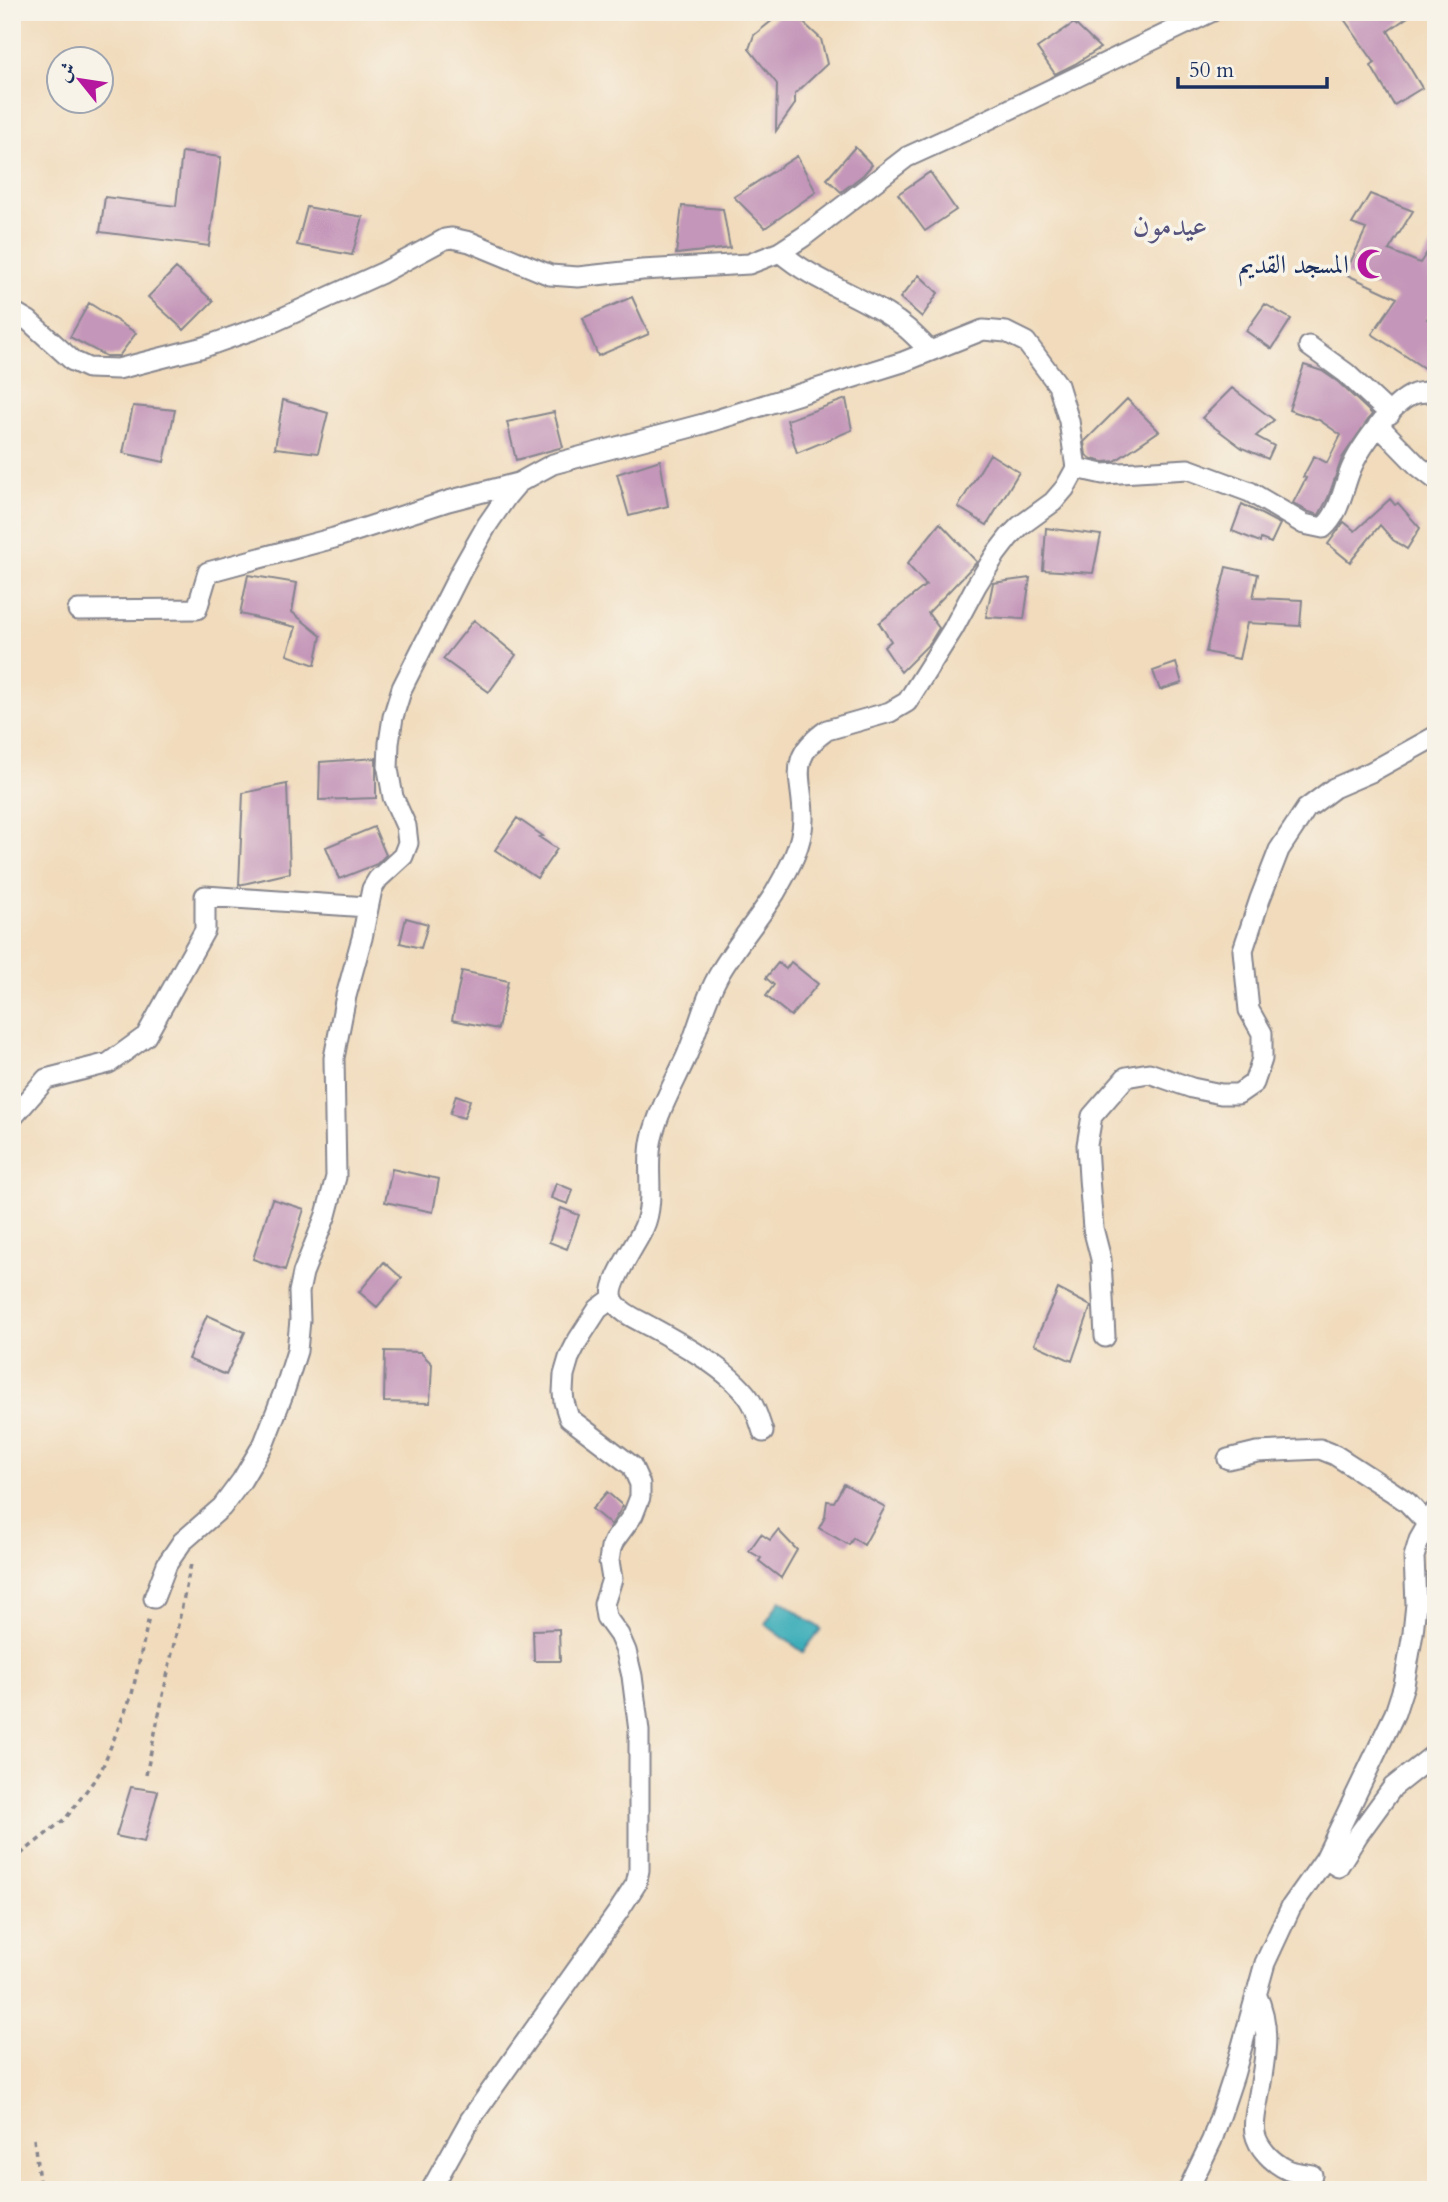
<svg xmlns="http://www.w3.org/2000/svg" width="1448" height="2202" font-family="Cardo,Amiri,serif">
<rect width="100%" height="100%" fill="#f7f3e8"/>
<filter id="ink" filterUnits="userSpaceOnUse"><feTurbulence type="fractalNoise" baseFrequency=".0143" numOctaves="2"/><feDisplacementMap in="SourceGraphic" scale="14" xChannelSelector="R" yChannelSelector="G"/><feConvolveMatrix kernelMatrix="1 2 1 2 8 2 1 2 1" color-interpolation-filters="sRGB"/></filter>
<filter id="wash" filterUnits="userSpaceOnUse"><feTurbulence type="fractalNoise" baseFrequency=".00686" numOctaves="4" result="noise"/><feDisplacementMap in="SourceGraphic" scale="28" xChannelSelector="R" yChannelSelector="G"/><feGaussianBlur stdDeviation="1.57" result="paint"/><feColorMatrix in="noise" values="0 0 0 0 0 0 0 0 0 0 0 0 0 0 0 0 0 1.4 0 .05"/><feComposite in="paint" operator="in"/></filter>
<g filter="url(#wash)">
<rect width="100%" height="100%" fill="#f1dbbc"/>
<path fill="#3eaeb9" stroke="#2c6e8c" stroke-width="2" d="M780,1600L821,1629L803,1652L765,1624Z"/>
<g id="blocks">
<path fill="#c496b9" d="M783,12H792L821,39L827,64L795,94V104L776,131L777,84L749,49L754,35Z
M1339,12H1415L1388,31L1422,88L1394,105L1371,66L1375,63Z
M1074,23L1100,48L1075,64L1055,74L1037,48Z
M855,147L872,165L863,175L841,192L827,179Z
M182,152L221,157L209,246L100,232L105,197L176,206Z
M797,156L816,192L765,228L734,197Z
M930,172L956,210L925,231L898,194Z
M1370,194L1413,211L1389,250L1420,263L1436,239V306L1427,319L1436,325V376L1372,334L1397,298L1345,274L1366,229L1352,224Z
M682,206L723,209L730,248L676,254Z
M307,207L363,217L352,255L297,245Z
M176,268L213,301L184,330L148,297Z
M919,275L938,293L922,317L900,298Z
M632,297L649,334L598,356L583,318Z
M89,303L136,333L119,356H106L70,337Z
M1265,304L1291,319L1272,349L1246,331Z
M1304,365L1322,371L1338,382L1372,414L1342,458L1328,498L1319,515L1309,512L1293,503L1306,478L1303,477L1314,456L1327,463L1341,435L1319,420L1289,410Z
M1232,388L1274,420L1256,436L1274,446L1268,459L1242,448L1202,418Z
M846,399L852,430L797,453L787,420Z
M1127,399L1159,431L1115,461L1104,462L1092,459L1086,455L1084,442Z
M283,400L328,413L318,453L275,448Z
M133,406L175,410L164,462L123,453Z
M554,412L563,447L516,460L507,422Z
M990,454L1019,472L987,525L958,507Z
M660,460L668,506L629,516L617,474Z
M1390,499L1395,505L1398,503L1420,528L1407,549L1393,540L1380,525L1350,562L1328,544L1344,522L1355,531Z
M1242,504L1280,524L1271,543L1261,539L1260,542L1232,531Z
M940,523L977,562L928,613L939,628L930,643L901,672L884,647L891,641L879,623L926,585L907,564Z
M1046,528L1101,535L1093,573L1043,570Z
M1226,567L1258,574L1253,598L1302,600L1300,626L1247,623L1239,659L1206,652Z
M248,575L297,583L292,612L321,636L315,665L287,655L296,627L240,614Z
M1030,578L1024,619L986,617L993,583Z
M474,620L516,655L489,692L443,659Z
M1176,663L1182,683L1160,690L1153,671Z
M376,758V798L319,800L320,762Z
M287,784L290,873L239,885L243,793Z
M517,818L543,836L539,837L557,849L537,878L495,850Z
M374,827L386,855L377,864L339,879L326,847Z
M406,918L428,924L421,948L400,943Z
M791,962L818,984L791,1016L766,996L774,985L766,978L778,963L786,969Z
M462,971L508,981L498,1029L452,1020Z
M456,1095L470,1100L464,1118L450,1114Z
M392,1169L439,1179L433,1212L385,1202Z
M556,1183L573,1190L568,1204L551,1198Z
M272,1199L304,1209L285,1270L253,1259Z
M561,1208L579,1215L567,1249L549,1242Z
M384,1262L402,1278L377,1307L359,1292Z
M1058,1289L1091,1306L1072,1361L1034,1344Z
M207,1315L245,1332L226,1375L188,1359Z
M385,1351L420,1352L432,1364L430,1403L384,1402Z
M844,1484L885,1507L864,1545L853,1538L849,1545L819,1528L825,1517L827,1501L834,1502Z
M607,1492L623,1506L611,1525L592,1509Z
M778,1530L797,1550L781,1578L759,1561L761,1558L749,1551L761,1534L770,1540Z
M559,1629L560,1661H534L533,1630Z
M131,1787L158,1791L144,1842L116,1836Z"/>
</g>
</g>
<g filter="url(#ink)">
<use href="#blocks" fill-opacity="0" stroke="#86858d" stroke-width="2"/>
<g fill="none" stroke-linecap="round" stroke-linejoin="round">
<g stroke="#86858d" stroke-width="23">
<path id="street" d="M780,252C812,280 852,292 888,315C904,324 916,337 929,350
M12,311L29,321L73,361L88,368L118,369L204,347L269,324L382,273L445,239L452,238L470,242L550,275L578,277L642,270L749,264L780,252L803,237L907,157L973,127L1211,12
M1309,346L1346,373L1390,414
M1378,425L1418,466L1436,480
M78,610L197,609L208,572L334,538L448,501L518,483
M12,1118L46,1079L109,1063L146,1036L205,930V896L367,907
M1105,1337L1101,1259L1093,1228L1089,1178L1087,1145L1092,1116L1126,1077L1149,1073L1192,1088L1221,1094H1238L1254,1083L1262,1059V1033L1249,1010L1243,950L1260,899L1279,850L1306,809L1334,788L1371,772L1436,736
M763,1432C759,1420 756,1408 749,1398C728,1369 682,1344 651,1327C639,1320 619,1313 613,1299C607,1284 638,1242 644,1227C656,1199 645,1167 652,1138C659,1109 675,1082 687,1055C699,1027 705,997 721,971C737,944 758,920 775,893C788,870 802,847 803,820C804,779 784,760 827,730L890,712L907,702L953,629L976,586L996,554L1009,537L1020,526L1053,502L1065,488L1076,468
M1228,1459L1257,1452L1320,1449L1335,1455L1391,1491L1407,1502L1427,1523
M154,1598L167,1564L182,1542L222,1507L242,1480L264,1443L285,1389L297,1351L300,1320L299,1292L303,1273L326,1215L336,1177L334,1058L346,996L362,938L372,889L378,879L403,856L408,843L406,826L393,797L388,769L389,743L393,717L402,688L461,571L487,525L507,496L518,483L553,464L703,424L903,362L983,330L1006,332L1026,342L1058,385L1069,421L1076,468L1103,474L1188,469L1250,492L1304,524L1323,528C1339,514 1342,493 1349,474C1357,451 1391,403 1414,394C1421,392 1429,392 1436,391
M1325,1859L1338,1867L1358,1835L1393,1787L1436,1753
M1256,1994C1273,2028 1264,2064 1258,2100C1256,2110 1253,2122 1255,2133C1258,2148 1272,2162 1286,2169C1293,2173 1304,2173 1312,2175
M431,2190L470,2120L618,1912L636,1884L639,1870V1731L632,1676L626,1651L619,1635L606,1617L604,1604L612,1579L609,1561L611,1548L614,1541L633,1515L640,1497V1484L632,1466L569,1418L564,1402L563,1392L564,1375L569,1358L578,1340L598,1309L613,1298
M1188,2190L1212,2140L1222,2111L1234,2075L1265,1963L1291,1907L1325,1859L1395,1713L1404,1685L1413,1633L1416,1604L1414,1557L1419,1540L1436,1510"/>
</g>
<path stroke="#86858d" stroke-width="3.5" stroke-dasharray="5 5" stroke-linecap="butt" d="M146,1775L191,1564
M12,1859L16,1858L66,1818L101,1771L132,1694L149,1617
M34,2139L40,2190"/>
<use href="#street" stroke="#fff" stroke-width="19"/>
</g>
</g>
<defs>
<g id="mosque-bare" transform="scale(2.415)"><path d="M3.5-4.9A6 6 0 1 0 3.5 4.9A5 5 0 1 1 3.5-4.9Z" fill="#b5179e" stroke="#f7f3e8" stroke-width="2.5" paint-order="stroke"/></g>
</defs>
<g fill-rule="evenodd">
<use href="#mosque-bare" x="1372" y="264"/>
</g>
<g text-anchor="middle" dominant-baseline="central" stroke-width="7" stroke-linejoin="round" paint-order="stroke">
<g font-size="26" fill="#1b2f5e" stroke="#f7f3e8" text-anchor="end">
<text x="1349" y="264">المسجد القديم</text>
</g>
<g font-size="30" fill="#56537e" stroke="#f7f3e8">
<text x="1170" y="225">عيدمون</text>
</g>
</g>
<rect width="1448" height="2202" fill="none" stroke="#f7f3e8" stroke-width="42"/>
<g transform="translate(80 80) rotate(300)"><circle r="33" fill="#f7f3e8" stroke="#9fa5b1" stroke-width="2"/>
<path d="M0-5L12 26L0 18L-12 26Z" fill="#b5179e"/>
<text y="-10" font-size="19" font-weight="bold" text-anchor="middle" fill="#1b2f5e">ش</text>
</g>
<path d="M1178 77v10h149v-10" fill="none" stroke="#1b2f5e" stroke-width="3.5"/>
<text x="1189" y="77" font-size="21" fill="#1b2f5e" stroke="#f7f3e8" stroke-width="5" paint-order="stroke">50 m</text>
</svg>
